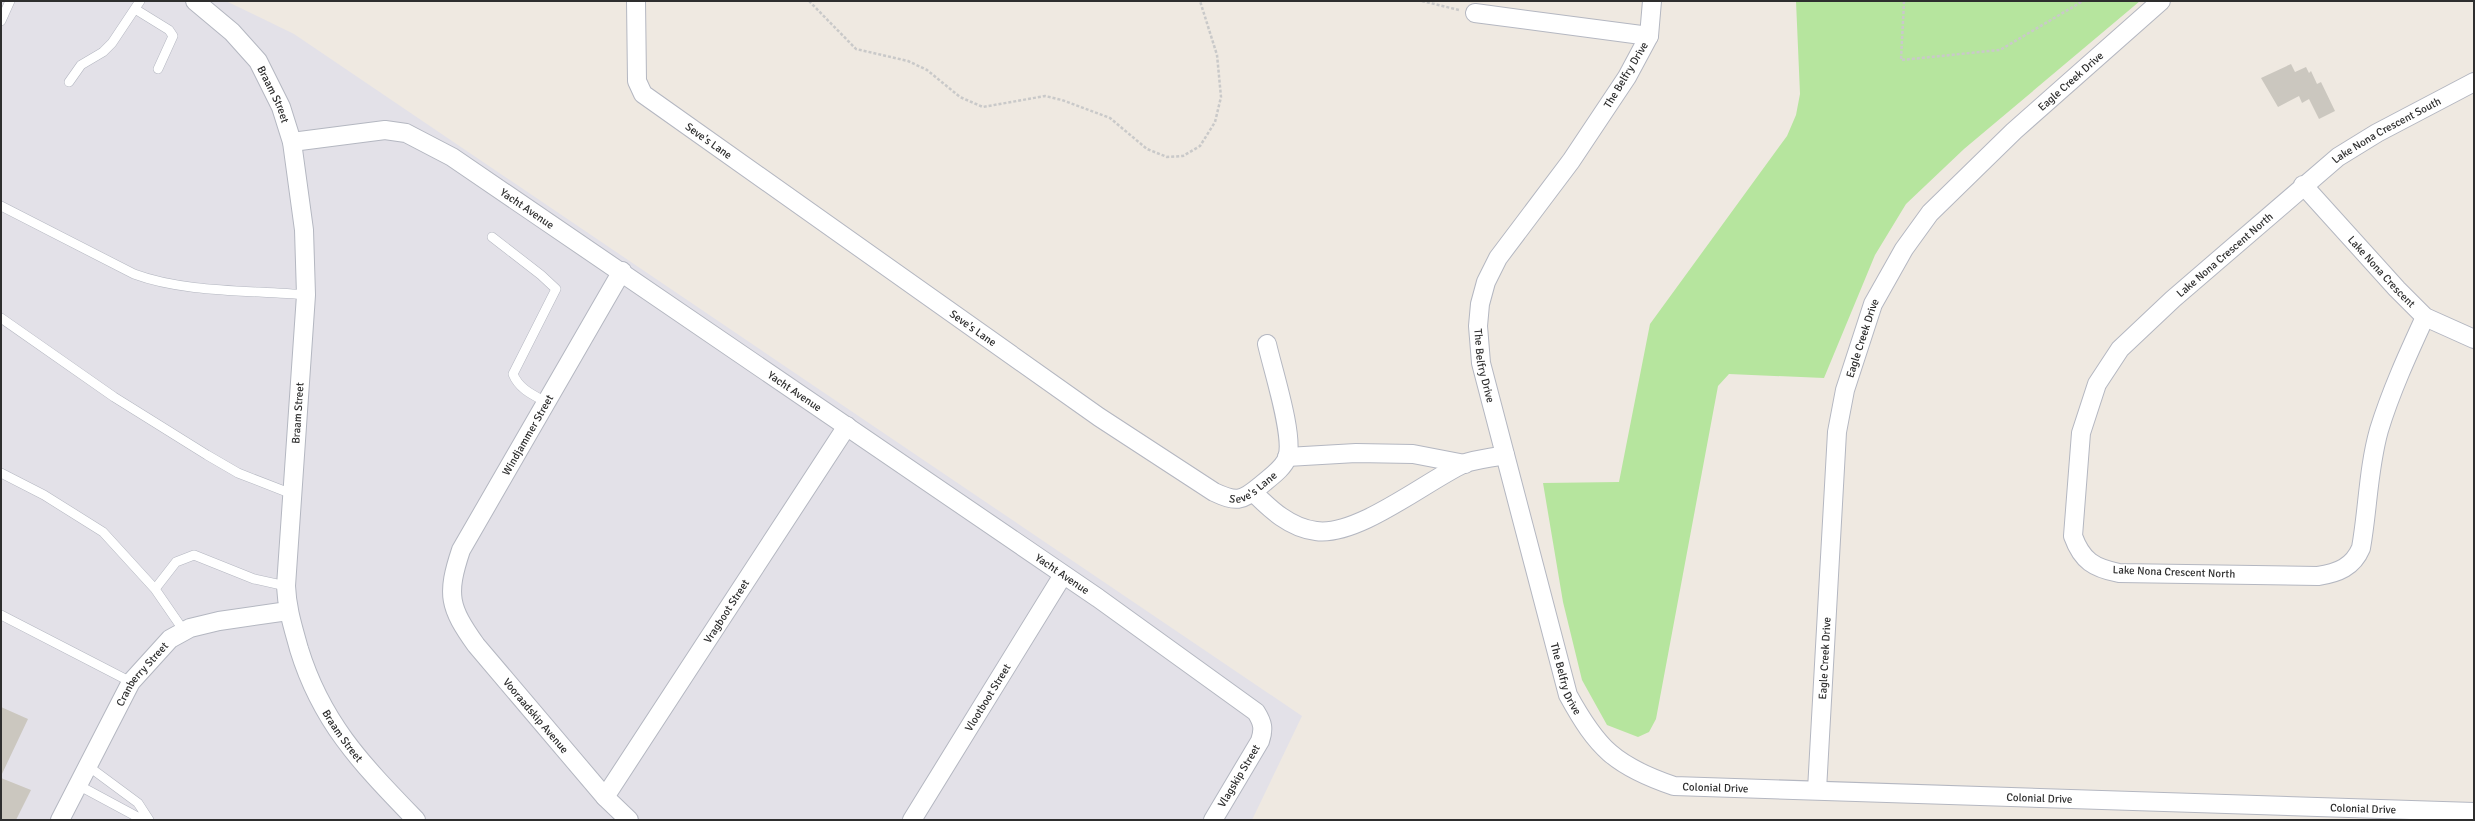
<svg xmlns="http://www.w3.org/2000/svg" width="2475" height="821" font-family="Signika,sans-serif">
<rect width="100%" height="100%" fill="#efe9e1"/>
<path fill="#e3e1e8" d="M1,1H226L294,34L1302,716L1252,820H1Z"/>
<path fill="#b6e59e" d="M1796,1H2140L1964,149L1906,204L1875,255L1824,378L1729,374L1718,386L1656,719L1649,732L1638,737L1607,725L1582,680L1563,602L1543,483L1619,482L1650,324L1787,136L1796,115L1800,94Z"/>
<path fill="#cbc7bf" d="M2291,64L2295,72L2306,67L2309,73L2311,71L2317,84L2321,82L2335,111L2319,119L2309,99L2302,103L2299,96L2278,107L2261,78Z
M1,707L28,719L1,776Z
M1,778L31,790L16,820H1Z"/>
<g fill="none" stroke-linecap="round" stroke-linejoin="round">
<g stroke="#b4b7c1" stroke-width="10">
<path id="lane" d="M135,9L169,30L173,36L158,69
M1,21L10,1
M69,82L81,65L103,52L112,43L140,1
M1,206L134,274C185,293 251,290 306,295
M492,237L541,275L556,289L513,374C519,389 533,395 546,402
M1,318L114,397L207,455L238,473L292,494
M1,473L44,495L103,532L155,589L184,631
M155,589L176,562L194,555L254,579L286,586
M1,615L131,682
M88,766L138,803L149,820
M78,785L143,820"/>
</g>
<g stroke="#b4b7c1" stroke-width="20">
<g id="street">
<path id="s1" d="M195,1L232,32L258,61L281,107L292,142L304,230L306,295L286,586C287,609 293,627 299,649C322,724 363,765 416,820"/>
<path id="s2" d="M636,1L637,81L643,94L1099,417L1214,492C1236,502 1241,502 1260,486C1269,478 1283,469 1287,458C1295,438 1272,367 1267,344"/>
<path id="s3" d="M1652,1L1649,36L1627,77L1571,161L1498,258L1486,282L1480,304L1478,326L1481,363L1568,695C1597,748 1615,766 1674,786L2474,812"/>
<path d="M1475,13L1649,36"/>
<path id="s4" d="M292,142L385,130L406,133L452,157L1098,598L1256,712C1263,723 1264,729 1260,741L1213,820"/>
<path id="s5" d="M2303,185L2397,289L2425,317L2474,339"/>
<path id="s6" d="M622,271L461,550C446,595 449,607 476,645L605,797L629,820"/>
<path id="s7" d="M2425,317C2408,354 2391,391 2379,430C2368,469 2368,509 2361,548C2353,567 2338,573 2318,576L2119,573C2094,568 2082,561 2073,536L2081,433L2097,384L2120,349L2173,299L2338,157L2377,133L2474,82"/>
<path d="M1287,457L1356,453L1413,454L1465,464"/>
<path d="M1253,492C1270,509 1290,528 1316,531C1357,537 1425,482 1463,464C1476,459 1492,458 1505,455"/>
<path id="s8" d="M1817,790L1837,432L1845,390L1873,304L1904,249L1930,213L2014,131L2161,1"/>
<path id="s9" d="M605,797L847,426"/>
<path id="s10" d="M60,820L131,682L170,639L190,628L219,621L288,611"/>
<path id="s11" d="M912,820L1063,575"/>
</g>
</g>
<path stroke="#c9c9c9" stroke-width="2.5" stroke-dasharray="3 2" stroke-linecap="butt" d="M809,1L856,49L908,61L927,70L960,97L983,107L1045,96L1062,100L1110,118L1147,149L1167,157L1183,156L1200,146L1215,122L1221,97L1217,55L1200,1
M1422,1L1459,10
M1904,1L1901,60L2000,50L2083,1"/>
<use href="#lane" stroke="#fff" stroke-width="9"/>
<use href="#street" stroke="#fff" stroke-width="18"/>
</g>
<g text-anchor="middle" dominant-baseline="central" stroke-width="3" stroke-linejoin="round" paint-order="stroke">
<g font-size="11" fill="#2e2e2e" stroke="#fff">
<text transform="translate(1626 75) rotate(-59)">The Belfry Drive</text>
<text stroke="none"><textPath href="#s8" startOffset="792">Eagle Creek Drive</textPath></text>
<text stroke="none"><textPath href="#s1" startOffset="124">Braam Street</textPath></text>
<text stroke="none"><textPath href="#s7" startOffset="1100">Lake Nona Crescent South</textPath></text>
<text stroke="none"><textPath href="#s2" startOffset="175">Seve's Lane</textPath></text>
<text stroke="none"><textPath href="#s4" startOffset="258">Yacht Avenue</textPath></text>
<text stroke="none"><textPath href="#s7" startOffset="895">Lake Nona Crescent North</textPath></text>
<text stroke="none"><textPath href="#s5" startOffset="117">Lake Nona Crescent</textPath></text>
<text stroke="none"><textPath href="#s2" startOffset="499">Seve's Lane</textPath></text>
<text stroke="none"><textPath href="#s8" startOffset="456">Eagle Creek Drive</textPath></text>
<text stroke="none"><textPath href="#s3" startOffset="416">The Belfry Drive</textPath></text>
<text stroke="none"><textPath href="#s4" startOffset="582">Yacht Avenue</textPath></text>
<text transform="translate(298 413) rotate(-86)">Braam Street</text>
<text transform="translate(528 435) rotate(-60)">Windjammer Street</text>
<text stroke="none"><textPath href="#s2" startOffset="834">Seve's Lane</textPath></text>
<text transform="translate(2174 572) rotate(2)">Lake Nona Crescent North</text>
<text stroke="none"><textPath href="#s4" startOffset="906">Yacht Avenue</textPath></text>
<text stroke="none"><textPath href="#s9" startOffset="222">Vragboot Street</textPath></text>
<text stroke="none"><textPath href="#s8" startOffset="132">Eagle Creek Drive</textPath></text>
<text stroke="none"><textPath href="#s10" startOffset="168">Cranberry Street</textPath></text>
<text stroke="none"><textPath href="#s3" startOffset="740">The Belfry Drive</textPath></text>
<text stroke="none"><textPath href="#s11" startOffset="144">Vlootboot Street</textPath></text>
<text stroke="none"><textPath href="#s6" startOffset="517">Vooraadskip Avenue</textPath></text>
<text stroke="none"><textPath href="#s1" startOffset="783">Braam Street</textPath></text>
<text transform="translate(1239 776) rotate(-59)">Vlagskip Street</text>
<text stroke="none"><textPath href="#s3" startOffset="942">Colonial Drive</textPath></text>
<text stroke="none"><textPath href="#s3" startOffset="1266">Colonial Drive</textPath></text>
<text stroke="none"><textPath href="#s3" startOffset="1590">Colonial Drive</textPath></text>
</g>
</g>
<rect width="2475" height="821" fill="none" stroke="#2e2e2e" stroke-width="4"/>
</svg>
